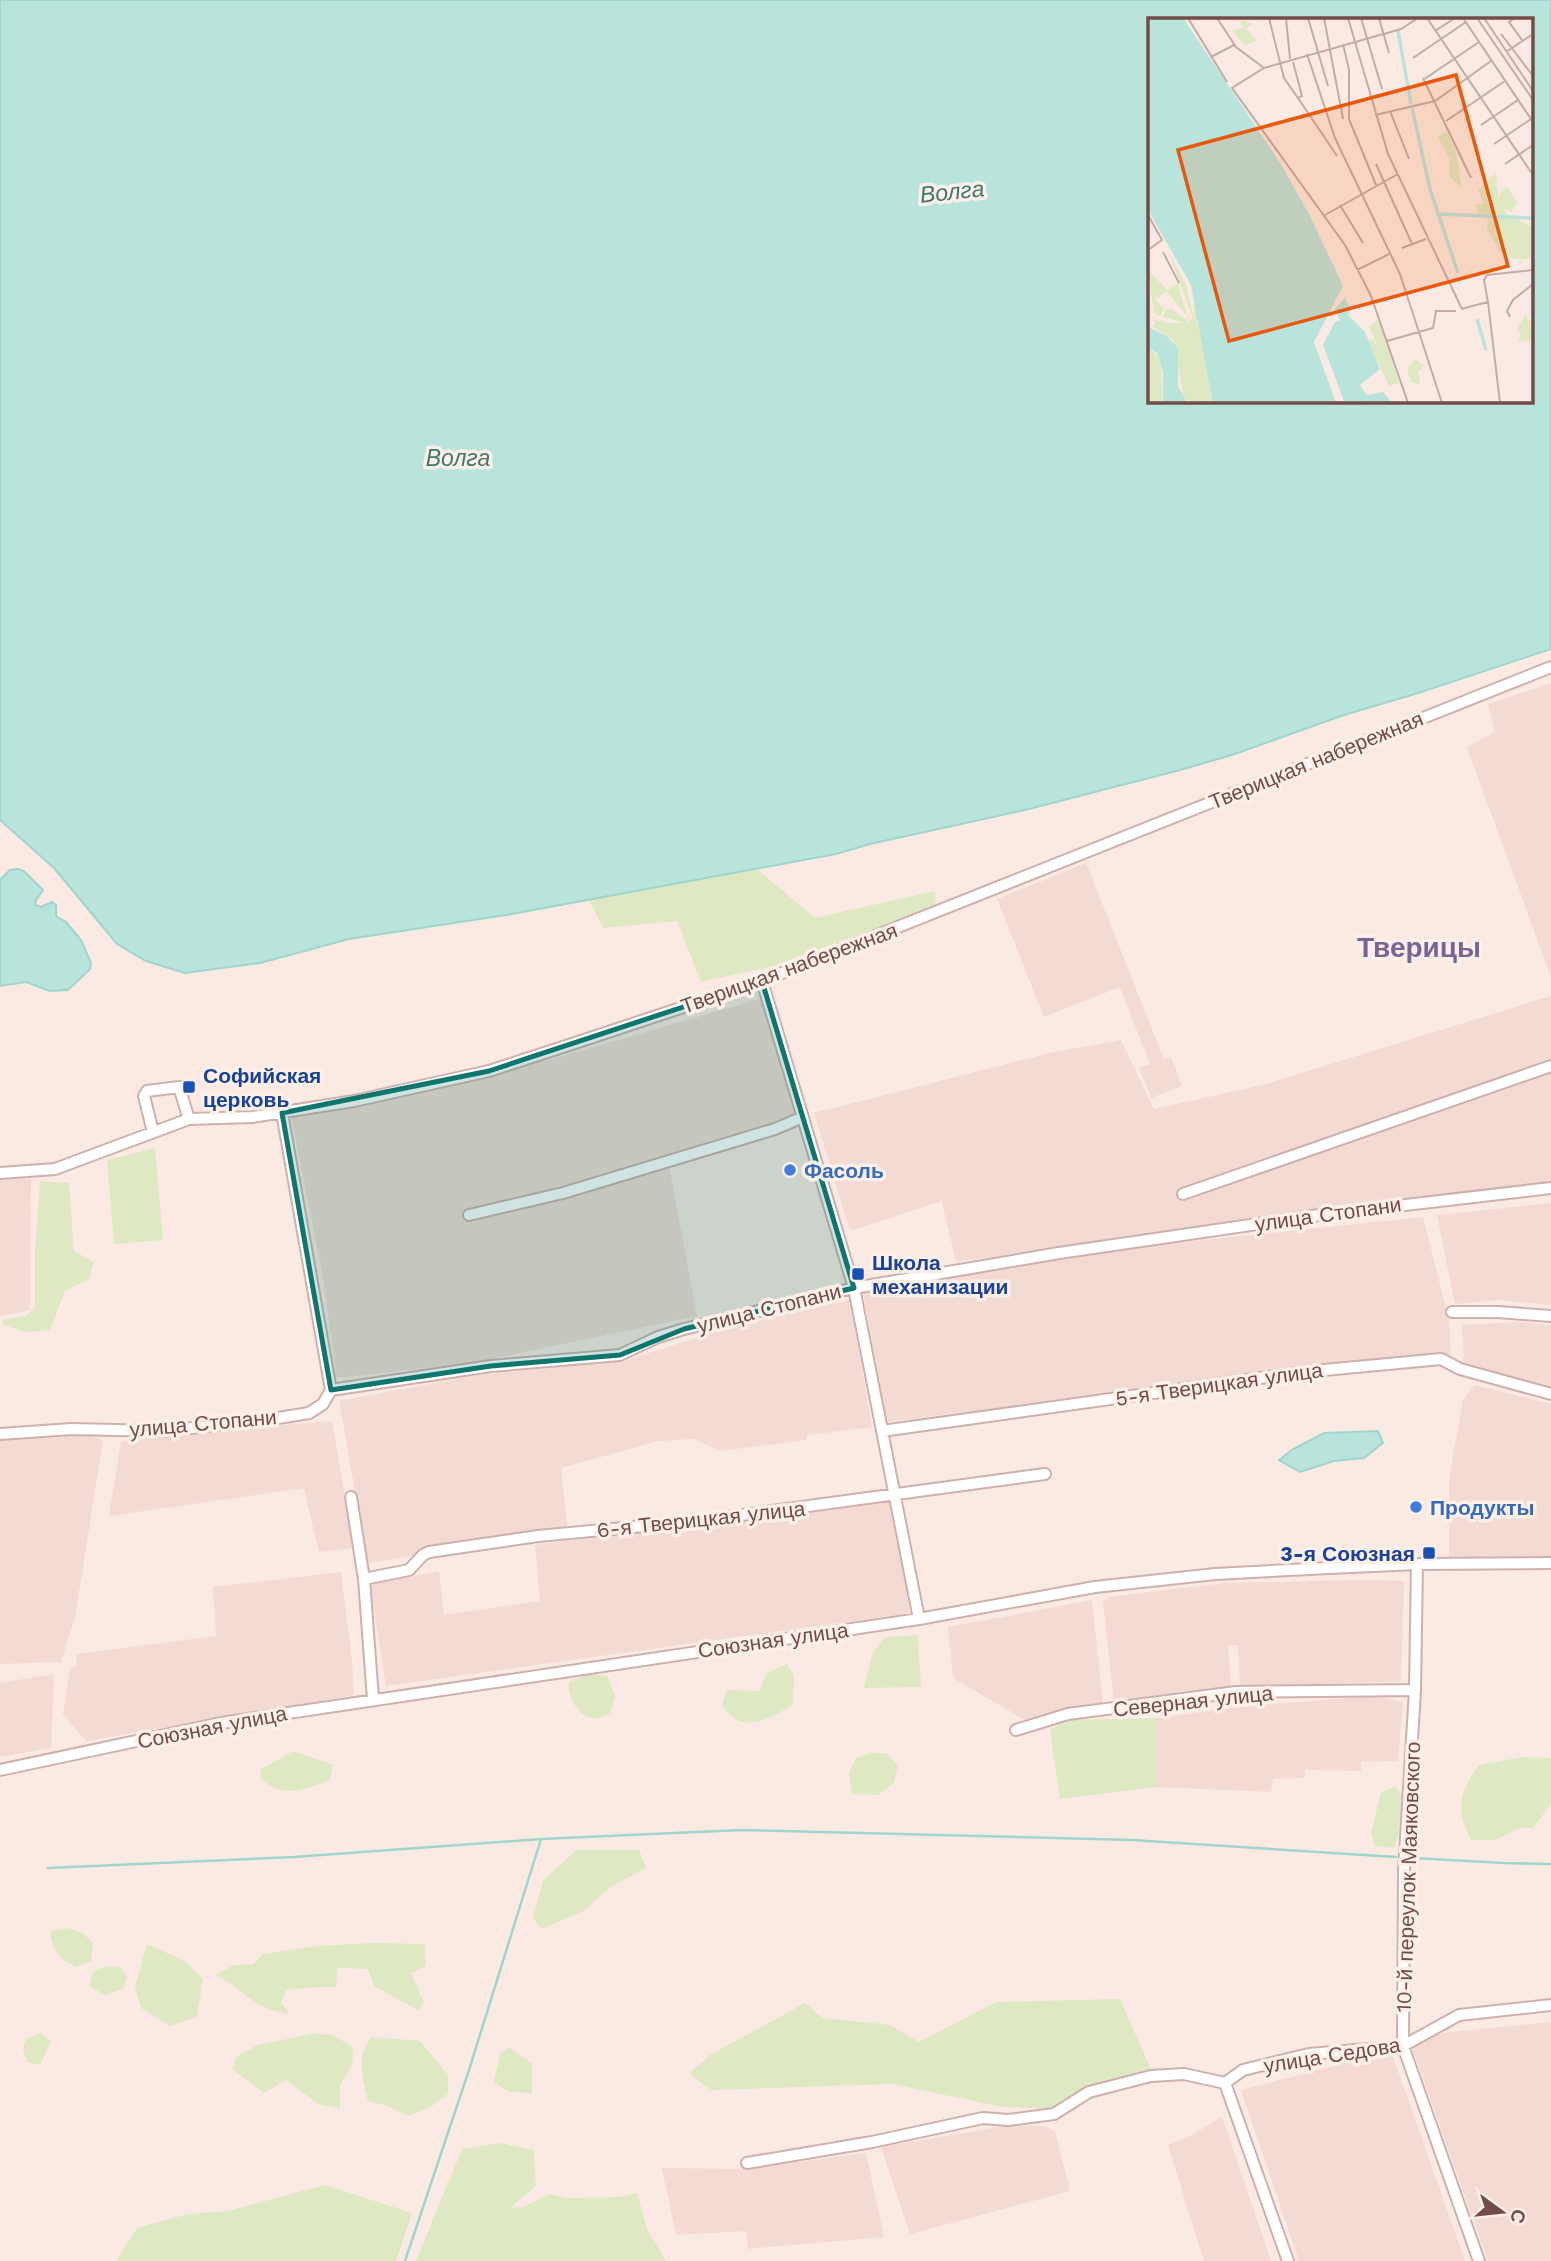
<svg xmlns="http://www.w3.org/2000/svg" width="1551" height="2261" font-family="'Work Sans',sans-serif">
<rect width="100%" height="100%" fill="#fbeae3"/>
<path fill="#f3dad2" d="M1551,683V977L1467,747L1495,732L1488,704Z
M1086,863L1164,1059L1171,1057L1182,1086L1151,1098L1139,1068L1150,1064L1120,987L1044,1017L997,899Z
M1551,996V1185L1291,1216L956,1262L942,1201L850,1231L814,1113L1050,1053L1121,1040L1154,1109L1263,1085Z
M763,998L796,1116L667,1155L697,1316L477,1362L337,1378L322,1272L291,1117L431,1088L563,1056Z
M0,1179H31L30,1310L0,1316Z
M1551,1203V1305L1498,1300L1455,1304L1437,1215Z
M1423,1217L1449,1320L1451,1355L1352,1361L887,1422L863,1293L1060,1255Z
M850,1299L872,1427L807,1435L806,1440L720,1451L694,1439L658,1441L561,1468L568,1531L368,1563L339,1401L479,1375L624,1361L727,1328Z
M1517,1322L1551,1325V1388L1464,1365L1462,1325Z
M1475,1385L1551,1404V1556L1449,1558V1480L1463,1400Z
M332,1421L354,1548L319,1552L304,1488L109,1516L121,1442L186,1433Z
M85,1434L103,1440L75,1617L61,1662L0,1664V1440Z
M891,1501L910,1613L386,1686L370,1584L439,1571L444,1615L540,1601L535,1545Z
M341,1572L352,1661L354,1695L86,1741L63,1714L70,1669L77,1666L76,1654L216,1636L213,1587Z
M1362,1580L1404,1581L1401,1681L1240,1687L1238,1645H1228L1231,1688L1114,1704L1103,1601L1109,1597L1224,1583Z
M1092,1600L1103,1704L1025,1720L953,1678L948,1627Z
M54,1674L51,1748L0,1757V1683Z
M1375,1696L1403,1702L1398,1761L1361,1762V1771L1305,1770V1778L1273,1779L1271,1792L1156,1787L1157,1718L1247,1706Z
M1551,2022V2261H1488L1412,2048L1442,2033Z
M1391,2051L1465,2261H1299L1241,2090Z
M1222,2117L1271,2261H1204L1168,2145L1186,2138Z
M1006,2126H1045L1055,2132L1070,2191L910,2234L881,2147Z
M866,2153L884,2237L748,2249L746,2231L676,2235L662,2168L745,2169Z"/>
<path fill="#dee8c3" d="M757,869L815,918L935,891L936,906L773,966L701,982L677,921L603,928L589,900Z
M155,1148L163,1240L114,1244L107,1160Z
M40,1181L69,1183L74,1251L94,1262L89,1279L65,1291L50,1330L26,1332L3,1325L2,1320L26,1316L35,1307V1251Z
M918,1635L921,1687L864,1688L873,1652L886,1637Z
M787,1664L794,1675L793,1705C769,1719 741,1736 722,1705L727,1690L759,1691L767,1673Z
M590,1674L607,1676L615,1696L610,1713C605,1715 598,1719 593,1718C577,1716 567,1695 569,1682Z
M1157,1718L1156,1787L1060,1799L1050,1729L1073,1720Z
M293,1751L333,1765L330,1780C304,1789 283,1800 261,1779L260,1770Z
M871,1753H886L898,1765L894,1783L878,1795L852,1794L849,1773L856,1758Z
M1523,1757L1551,1758V1804L1533,1828H1520L1495,1840H1471C1455,1809 1459,1792 1479,1765Z
M1395,1787L1402,1794L1398,1836L1394,1848L1375,1846L1371,1834L1381,1792Z
M576,1850H639L646,1868L609,1888L584,1911L542,1929L533,1918L543,1881Z
M68,1928L82,1933L93,1942L91,1961L77,1967C60,1960 53,1951 50,1933L53,1930Z
M372,1943L425,1944L426,1966L411,1973L424,2002L418,2010L374,1986L368,1969L338,1968L336,1987H317L286,1990L281,2003L290,2014C253,2009 247,1992 216,1975L234,1965L253,1964L263,1954L318,1946Z
M147,1944L185,1961L203,1979L197,2017L170,2026L141,2008L135,1987Z
M107,1966L120,1967L127,1977L123,1989L105,1995L89,1986L93,1972Z
M1120,1999L1152,2072L1090,2085L1053,2109L1003,2107L892,2084L712,2090L689,2074L710,2055L805,2003L823,2018L890,2025L919,2042L996,2002Z
M41,2033L51,2041L40,2065L27,2062L23,2049L26,2039Z
M316,2033L333,2035L353,2047L352,2066L340,2085V2108L318,2104L286,2080L264,2093L232,2069L236,2057L258,2045Z
M372,2037L420,2041L448,2075V2094L429,2108L408,2116L388,2106L368,2101C363,2079 355,2055 372,2037Z
M509,2047L532,2063V2093L509,2092L494,2082L500,2054Z
M500,2143L534,2150L536,2186L510,2208L523,2207L549,2194L568,2198L620,2197L637,2193L647,2229L666,2261H416L462,2149Z
M325,2185L412,2213L396,2261H116L137,2228L188,2214L228,2211Z"/>
<path fill="#b9e4dc" stroke="#9fd5cc" stroke-width="2" fill-rule="evenodd" d="M0,0H1551V649L1415,694L1344,715L1232,755L1180,770L1029,809L870,844L836,854L506,915L349,939L260,963L185,973L146,961L117,944L54,868L0,820ZM1150,19H1532V401H1150Z
M18,869L24,871L43,890L36,900L35,905L41,907L52,902L56,905V916L66,922L81,940L91,963L90,969L68,990L50,991L26,982L0,986V880L10,870Z
M1378,1431L1383,1443L1364,1458L1334,1461L1300,1472L1279,1460L1293,1449L1324,1433Z"/>
<g fill="none" stroke-linecap="round" stroke-linejoin="round">
<path stroke="#9fd5cc" stroke-width="2.5" d="M1414,1858L1504,1863L1551,1864
M48,1868L294,1857L541,1839L741,1830L1132,1840L1396,1857
M405,2261L469,2070L541,1839"/>
<g stroke="#ceb1ad" stroke-width="14">
<path id="minor" d="M762,981L854,1288L919,1619
M282,1113L331,1390
M153,1132L144,1096L147,1091L179,1087L189,1119
M0,1173L55,1169L189,1119L252,1117L354,1101L489,1071L572,1044L762,981L1551,667
M1183,1194L1551,1066
M469,1215L563,1193L775,1129L803,1117
M1452,1312H1498L1551,1316
M331,1390L491,1366L620,1355L658,1337L684,1329L854,1288L1059,1253L1319,1215L1551,1188
M882,1431L1303,1372L1441,1359L1460,1369L1551,1394
M0,1434L71,1429L164,1431L266,1420L309,1413L323,1404L331,1390
M351,1497L364,1579L373,1699
M1417,1564L1415,1690L1404,1870L1403,2046L1479,2261
M364,1579L409,1570L423,1555L429,1552L538,1536L697,1521L1045,1474
M1016,1730L1068,1714L1236,1692L1415,1690
M0,1770L221,1723L919,1619L1095,1587L1215,1574L1329,1568L1417,1564L1551,1563
M1225,2083L1243,2070L1309,2054L1403,2046L1459,2015L1551,2005
M1225,2083L1288,2261
M747,2163L872,2142L983,2118L1008,2120L1054,2114L1089,2092L1151,2076L1184,2074L1225,2083"/>
</g>
<use href="#minor" stroke="#fff" stroke-width="10"/>
</g>
<path fill="#0f766e" fill-opacity="0.2" stroke="#0f766e" stroke-width="5" stroke-linejoin="round" d="M762,981L854,1288L684,1329L620,1355L491,1366L331,1390L282,1113L489,1071Z"/>
<g fill="#1a4fb4" stroke="#feefe9" stroke-width="2.5">
<rect x="182" y="1080" width="14" height="14" rx="3.5"/>
<rect x="851" y="1267" width="14" height="14" rx="3.5"/>
<rect x="1422" y="1546" width="14" height="14" rx="3.5"/>
</g>
<g fill="#3f7fe0" stroke="#feefe9" stroke-width="2.5">
<circle cx="790" cy="1170" r="7"/>
<circle cx="1416" cy="1507" r="7"/>
</g>
<g text-anchor="middle" dominant-baseline="central" stroke-width="7" stroke-linejoin="round" paint-order="stroke">
<g font-size="21" fill="#724c4a" stroke="#feefe9">
<text transform="translate(1316 760) rotate(-22)">Тверицкая набережная</text>
<text transform="translate(789 968) rotate(-20)">Тверицкая набережная</text>
<text transform="translate(1328 1214) rotate(-8)">улица Стопани</text>
<text transform="translate(769 1308) rotate(-14)">улица Стопани</text>
<text transform="translate(1219 1384) rotate(-8)">5-я Тверицкая улица</text>
<text transform="translate(203 1423) rotate(-5)">улица Стопани</text>
<text transform="translate(701 1519) rotate(-6)">6-я Тверицкая улица</text>
<text transform="translate(773 1640) rotate(-8)">Союзная улица</text>
<text transform="translate(1193 1701) rotate(-6)">Северная улица</text>
<text transform="translate(212 1727) rotate(-11)">Союзная улица</text>
<text transform="translate(1408 1877) rotate(-88)">10-й переулок Маяковского</text>
<text transform="translate(1332 2055) rotate(-9)">улица Седова</text>
</g>
<g font-size="21" font-weight="bold" fill="#164399" stroke="#feefe9" text-anchor="start">
<text x="203" y="1075">Софийская<tspan x="203" dy="24">церковь</tspan></text>
<text x="872" y="1262">Школа<tspan x="872" dy="24">механизации</tspan></text>
<text x="1415" y="1553" text-anchor="end">3-я Союзная</text>
</g>
<g font-size="21" font-weight="bold" fill="#366cbe" stroke="#feefe9" text-anchor="start">
<text x="804" y="1170">Фасоль</text>
<text x="1430" y="1507">Продукты</text>
</g>
<g font-size="23" font-style="italic" fill="#3f786f" stroke="#feefe9">
<text transform="translate(952 192) rotate(-6)">Волга</text>
<text x="458" y="458">Волга</text>
</g>
<g font-size="28" font-weight="bold" fill="#766696" stroke="#feefe9">
<text x="1419" y="947">Тверицы</text>
</g>
</g>
<g transform="translate(1148 18)">
<rect width="385" height="385" fill="#fbeae3"/>
<path d="M98,0L99,5H105L98,10L108,22L97,28L84,12L97,10L92,5ZM298,113L307,130L314,170L301,158L302,142L290,119ZM348,154L350,178L359,168L369,185L363,194L357,191L360,199L330,195L329,191L328,186H336L330,172ZM340,199L367,200L385,210V241H365L351,233L339,211ZM19,230L38,267L47,305L45,283L52,297L65,385L36,382L26,323L4,308L8,305L2,300L20,307L0,297L20,305H37L15,299L18,291H24L38,302L42,296L39,305L45,301ZM0,252L19,272L30,265L39,298L19,274L7,281L16,291L12,298L6,295ZM377,296L385,306V324L376,325L382,322L370,324L373,316L369,312ZM231,301L251,365L241,368L220,323L224,321L230,329L221,308ZM0,329L12,340L15,385H0ZM267,341L277,348L270,354L272,367L263,364L259,352Z" fill="#dee8c3"/>
<path d="M0,0H35L133,146L162,198L195,268L166,324L188,385H65L43,267L0,192ZM197,280L203,292L200,297L217,314L232,351L212,367L219,377L235,374L244,385L196,383L175,327L187,304L192,302L187,291ZM0,309L19,318L30,330V368L39,385H15V354L9,335L0,329Z" fill="#b9e4dc"/>
<path fill="none" stroke="#b9e4dc" stroke-width="3.5" d="M250,13L263,86M264,90L282,171L310,255M292,196L385,200M329,301L338,332"/>
<path fill="none" stroke="#c4aba6" stroke-width="2" d="M40,0L79,64M69,0L88,29L116,50M121,0L136,60L150,80L154,78L145,44M138,0L142,41M160,0L180,68M176,0L195,101M200,0L240,136L314,291M213,0L234,71M231,0L241,35M279,0L385,157M315,0L385,104M329,0L385,82M336,0L385,73M367,0L361,4L374,22M287,13L307,0M353,16L385,58M195,26L201,52V101L228,167M358,34L385,16M159,36L187,120L252,256L294,385M63,39L86,27M265,40L318,4M275,60L323,160M275,62L331,24M150,80L189,138M242,93L261,141M227,97L287,83L343,43M298,103L357,63M333,107L370,82M346,126L383,101M228,146L264,226M357,146L385,127M192,187L215,225M177,197L250,156M254,230L278,221M0,232L14,222L0,197M15,234L31,265M209,252L241,236M340,284L352,385M313,291L340,284L336,262L339,257L385,252M362,299L359,293L365,282L385,266M239,323L285,310L288,293H308M260,385L223,278L197,227L84,70L116,50L253,11L270,0"/>
<path fill="#e8590c" fill-opacity="0.15" stroke="#e8590c" stroke-width="3.5" d="M308,57L360,248L81,323L30,132Z"/>
<rect width="385" height="385" fill="none" stroke="#724c4a" stroke-width="3.5"/>
</g>
<g transform="translate(1502 2212) rotate(105)" stroke="#feefe9" stroke-width="5" paint-order="stroke">
<path d="M0-5L12 26L0 18L-12 26Z" fill="#724c4a"/>
<text y="-10" font-size="19" font-weight="bold" text-anchor="middle" fill="#724c4a">С</text>
</g>
</svg>
